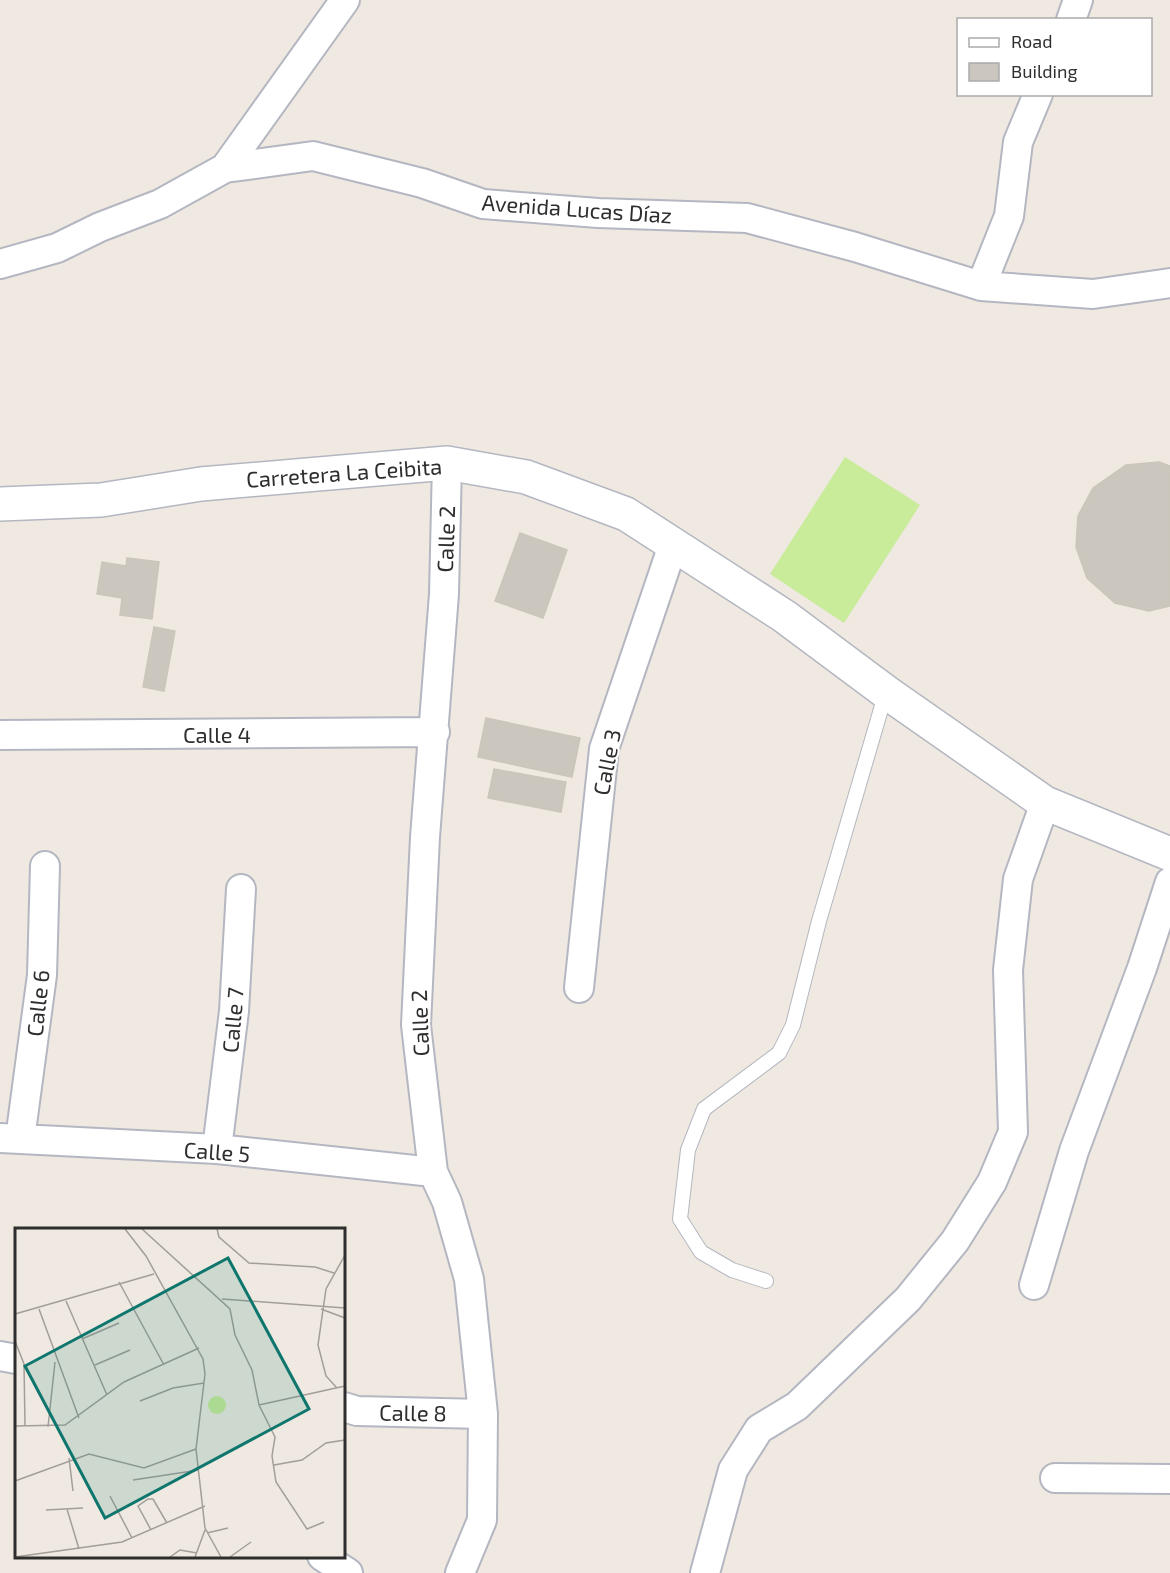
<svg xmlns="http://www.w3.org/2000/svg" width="1170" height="1573" font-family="'Exo 2',sans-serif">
<rect width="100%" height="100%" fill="#efe9e1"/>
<path fill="#c9ec9a" d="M845,457L920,505L844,623L770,574Z"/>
<path fill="#cbc7bf" stroke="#cbc5ba" stroke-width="1.5" d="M1159,462L1170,466V606L1149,611L1115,603L1087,578L1076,547L1078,516L1093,488L1126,465Z
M520,533L567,550L543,618L495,601Z
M127,558L159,562L152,619L120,615L122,598L97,594L102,562L126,566Z
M154,627L175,631L164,691L143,687Z
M486,718L580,738L572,777L478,757Z
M494,769L566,782L561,812L488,798Z"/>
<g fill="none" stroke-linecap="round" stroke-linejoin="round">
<g stroke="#b4b7c1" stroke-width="16">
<path id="service" d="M766,1281L732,1270L701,1252L680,1219L688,1150L704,1109L779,1053L793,1025L819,921L886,692"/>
</g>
<g stroke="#b4b7c1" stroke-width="32">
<path id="minor" d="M1071,20L1078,0
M225,168L345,0
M0,264L57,248L100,227L160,204L225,168L313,156L422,183L483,204L598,213L747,218L855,247L981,286L1093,294L1170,283
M981,286L1009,216L1018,142L1038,94
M447,463L444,594L425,837L416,1025L433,1172L447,1202L469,1279L483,1414L482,1520L460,1573
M0,735L435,732
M579,988L604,749L673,545
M0,1138L217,1149L433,1172
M20,1139L42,975L45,866
M217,1149L234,1011L241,889
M1034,1285L1074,1151L1142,968L1170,882
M0,1356L16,1359
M344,1407L357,1411L483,1414
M1055,1478L1170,1479
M322,1556L348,1573
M705,1573L733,1470L759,1429L797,1406L908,1299L955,1241L992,1182L1013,1132L1008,970L1018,879L1045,803"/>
</g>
<g stroke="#b4b7c1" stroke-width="36">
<path id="tertiary" d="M0,504L101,500L201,484L447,463L526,477L626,514L784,616L886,692L1045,803L1170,854"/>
</g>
<use href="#service" stroke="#fff" stroke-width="14"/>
<use href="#minor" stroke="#fff" stroke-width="28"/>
<use href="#tertiary" stroke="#fff" stroke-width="33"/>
</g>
<g text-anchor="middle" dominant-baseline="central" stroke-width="4.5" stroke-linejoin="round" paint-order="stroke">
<g font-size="22" fill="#2e2e2e" stroke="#fff">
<text transform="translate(577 208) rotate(4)">Avenida Lucas Díaz</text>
<text transform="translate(344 472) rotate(-4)">Carretera La Ceibita</text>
<text transform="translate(445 539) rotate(-88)">Calle 2</text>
<text x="217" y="734">Calle 4</text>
<text transform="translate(606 762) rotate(-79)">Calle 3</text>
<text transform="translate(37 1003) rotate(-84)">Calle 6</text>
<text transform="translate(232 1020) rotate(-85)">Calle 7</text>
<text transform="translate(419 1023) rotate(-92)">Calle 2</text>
<text transform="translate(217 1151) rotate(4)">Calle 5</text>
<text transform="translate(413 1412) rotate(1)">Calle 8</text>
</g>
</g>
<g transform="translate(15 1228)">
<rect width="330" height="330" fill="#efe9e1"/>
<path d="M193 177a9 9 0 1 1 18 0a9 9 0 1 1-18 0Z" fill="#c9ec9a"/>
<path fill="none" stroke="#a29e99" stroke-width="1.5" d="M110,1L131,28L188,131L190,146L181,221L190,300L206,329M127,1L215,81L220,107L237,142L244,177L260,209L257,228L261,254L292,301L309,294M202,1L204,9L234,35L300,39L319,45M104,54L149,137M207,71L330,80M51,73L92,167M24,81L64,190M306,81L330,90M0,86L139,46M67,111L104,95M0,113L9,136L10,197M80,137L115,122M322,160L311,148L303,117L311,61L330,27M125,173L158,160L189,155M244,177L330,158M0,198L50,197L109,154L184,120M33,199L40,134M54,230L58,263M259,237L287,232L311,215L330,212M118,252L184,242M0,253L74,226L129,240L181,221M95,268L117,310M52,281L64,321M31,282L68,280M136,302L123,278L133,271H138L152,295M192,305L213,300M0,329L107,314L190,278M155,329L165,322L182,325M180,329L190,302M215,329L236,314"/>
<path fill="#0f766e" fill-opacity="0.15" stroke="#0f766e" stroke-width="3" d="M213,30L294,181L90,290L10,138Z"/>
<rect width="330" height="330" fill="none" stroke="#2e2e2e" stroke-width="3"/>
</g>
<rect x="957" y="18" width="195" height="78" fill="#ffffff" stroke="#ababab" stroke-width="1.5"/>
<rect x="969" y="38" width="30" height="9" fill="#ffffff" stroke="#ababab" stroke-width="1.5"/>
<text x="1011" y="48" font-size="18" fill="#2e2e2e">Road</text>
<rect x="969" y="63" width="30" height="18" fill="#cbc7bf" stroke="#ababab" stroke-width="1.5"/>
<text x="1011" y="78" font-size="18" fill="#2e2e2e">Building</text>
</svg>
